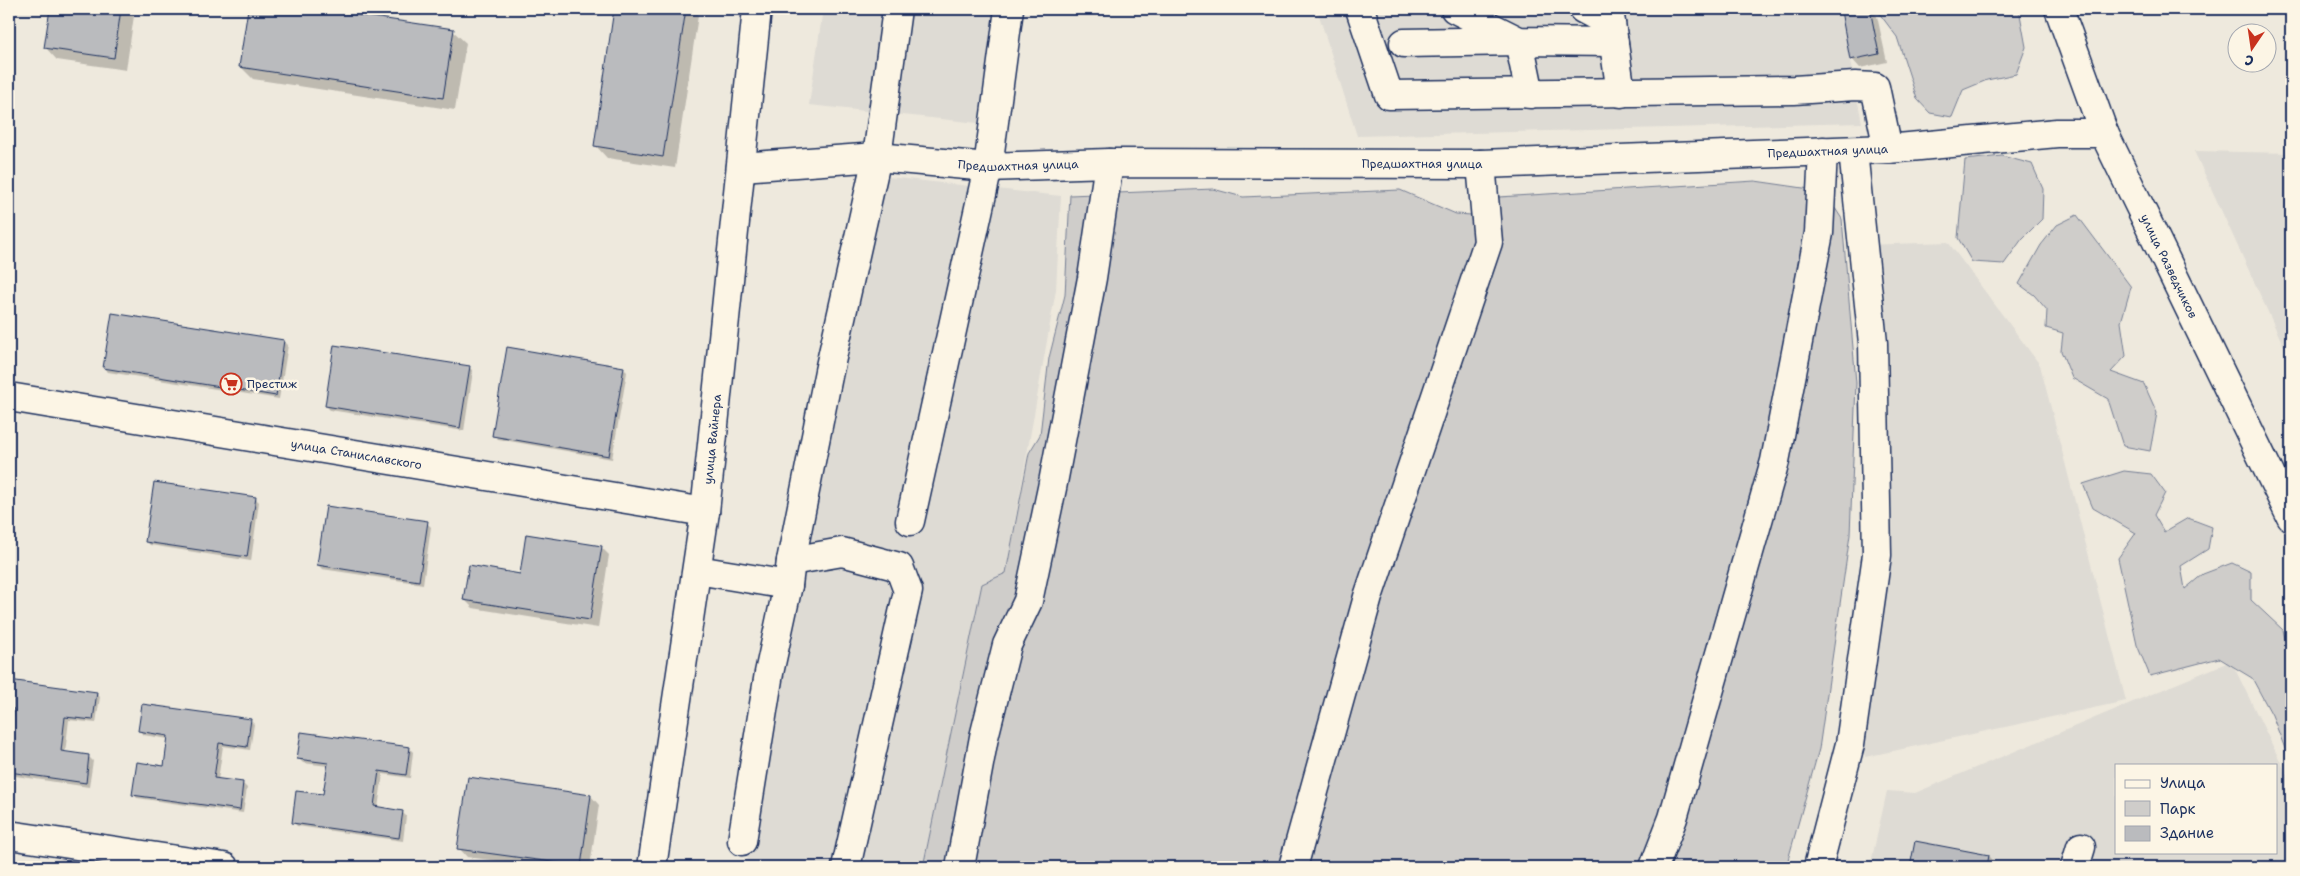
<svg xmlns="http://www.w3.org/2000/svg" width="2300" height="876" font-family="'Shantell Sans',sans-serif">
<rect width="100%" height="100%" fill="#eee9dd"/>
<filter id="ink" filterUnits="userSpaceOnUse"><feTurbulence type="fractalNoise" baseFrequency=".02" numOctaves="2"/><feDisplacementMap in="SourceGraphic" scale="10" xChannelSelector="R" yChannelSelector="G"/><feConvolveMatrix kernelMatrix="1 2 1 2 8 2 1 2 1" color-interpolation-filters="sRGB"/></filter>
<g filter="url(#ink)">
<path fill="#dedbd4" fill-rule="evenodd" d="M823,9H994L978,123L809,105Z
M1317,9H1840L1862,123L1357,136Z
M2194,151L2291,153V362Z
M879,176L1061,196L1056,290L1006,573L982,584L923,867H746L803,531Z
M1948,242L2040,365L2126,701L1865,757L1859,716L1882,557L1866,245Z
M2231,661L2291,783V867H1870L1887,791L1915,793ZM2116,765H2276V852H2116Z"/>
<path fill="#cfcdca" stroke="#757e94" d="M1879,9H2019L2026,47L2016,74L1987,80L1963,90L1952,117L1930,113L1917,99L1897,37L1879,13Z
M2002,156L2032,164L2043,189L2042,219L2022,239L2004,264L1972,262L1958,238L1965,160Z
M1755,181L1824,191L1842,219L1856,383L1850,535L1819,749L1786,867H923L982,584L1006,573L1029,453L1040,435L1049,358L1065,295L1070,195L1213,189L1243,197L1400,190L1456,214L1488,216L1499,197Z
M2077,215L2131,287L2121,322L2126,356L2111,372L2144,384L2157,413L2150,451L2123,446L2108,399L2072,378L2061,351L2063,333L2046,328L2047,310L2034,295L2019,284L2041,245L2057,225Z
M2124,471L2151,474L2165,493L2154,515L2164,532L2188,518L2212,527L2208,549L2181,566L2185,589L2203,574L2232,563L2251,572V600L2283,630L2291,663V764L2272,715L2252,678L2219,658L2150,676L2137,645L2118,558L2136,533L2093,508L2083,484Z"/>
<path fill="#0003" d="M51,9H135L126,70L57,60L45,47Z
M249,9H309L453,31L466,43L455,110L253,79L241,67Z
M615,9H699L675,168L607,158L595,145Z
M1754,9H1800L1799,15Z
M1861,9H1870L1877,16L1887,62L1860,68L1852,59L1842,12Z
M113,314L284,341L288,345L279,399L108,372L104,368Z
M469,367L473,371L464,431L330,410L326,406Z
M623,368L627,372L612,459L498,439L494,435Z
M9,471L15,477L9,516Z
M255,498L259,502L251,561L150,545L146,541Z
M427,523L431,527L423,584L322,569L318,565Z
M601,547L609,555L598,628L473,608L464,599L521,575Z
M9,681L96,693L100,697L96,723L69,720L65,753L89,757L93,761L89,787L9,775V741H11L15,712L9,711Z
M250,720L254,724L250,750L223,746L218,780L243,784L247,788L243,813L137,798L133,794L165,767L169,739L143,735L139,730Z
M409,748L413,752L410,778L383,774L378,808L402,812L406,816L403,841L297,826L293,822L324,795L328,766L303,763L299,759Z
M591,796L599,805L590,867H543L467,857L459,848Z
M1916,842L1989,856L2000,867H1912Z"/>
<path fill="#babbbe" stroke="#1b2f5e" d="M50,9H121L114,58L44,48Z
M248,9H318L454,29L443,98L239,67Z
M614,9H686L663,157L594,146Z
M1854,9H1870L1879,54L1850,60L1841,11Z
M112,313L284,340L276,396L103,368Z
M334,345L470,366L460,428L325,406Z
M507,347L624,367L609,456L492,436Z
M154,482L256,497L247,557L145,542Z
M326,506L428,521L419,581L317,565Z
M526,534L602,546L590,620L463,600L469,565L520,574Z
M9,680L97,692L93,720L65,717L61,751L89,755L86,783L9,772V739L14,709L9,708Z
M142,704L251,719L247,747L219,743L214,778L243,782L240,810L132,795L137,762L164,766L168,736L138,731Z
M301,732L410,747L406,775L379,771L374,806L403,811L399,838L292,823L296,791L323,794L328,763L297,759Z
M468,777L591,795L581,866L457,849Z
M1915,841L1989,855L1987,867H1910Z"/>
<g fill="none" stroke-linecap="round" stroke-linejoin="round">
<g stroke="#1b2f5e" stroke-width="31">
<g id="minor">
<path d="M1360,9L1389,95L1794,90L1855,86L1875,87L1888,149"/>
<path d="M1455,9L1519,41L1614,42"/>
<path d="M1583,9L1611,24"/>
<path d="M1609,9L1621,93"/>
<path d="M1404,43L1519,41L1530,94"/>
<path id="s1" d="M741,167L877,157L988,167L1109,163L1481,164L1888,149L2057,133H2104"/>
<path id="s2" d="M9,397L705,512"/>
<path d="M910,521L988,167L1009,9"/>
<path d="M791,561L842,552L899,567L908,591L846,867"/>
<path d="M697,570L788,585"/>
<path d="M9,835L224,867"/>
<path d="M742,841L769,673L788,585L791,561L829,371L877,157L897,9"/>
<path id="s3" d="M652,867L705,512L757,9"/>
<path d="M960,867L984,737L1007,645L1028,601L1052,488L1092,278L1109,163"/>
<path d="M1293,867L1368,597L1488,242L1481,164"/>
<path d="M1654,867L1673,818L1775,461L1819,233L1823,151"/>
<path d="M1818,867L1850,744L1877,555L1873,343L1853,151"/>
<path d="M2075,867L2081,847"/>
</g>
</g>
<g stroke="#1b2f5e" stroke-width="31">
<g id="major">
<path id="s4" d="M2059,9L2104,133L2291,517"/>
</g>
</g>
<use href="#minor" stroke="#fcf5e5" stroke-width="28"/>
<use href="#major" stroke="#fcf5e5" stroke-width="28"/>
</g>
</g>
<defs>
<g id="supermarket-ring" transform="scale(1.125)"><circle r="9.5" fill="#fcf5e5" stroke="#c8321e" stroke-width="1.5"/><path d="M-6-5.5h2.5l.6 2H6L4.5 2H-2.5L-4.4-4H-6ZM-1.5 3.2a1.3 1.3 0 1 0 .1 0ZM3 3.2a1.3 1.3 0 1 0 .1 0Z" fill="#c8321e"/></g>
</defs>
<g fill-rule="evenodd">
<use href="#supermarket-ring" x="231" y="384"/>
</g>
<g text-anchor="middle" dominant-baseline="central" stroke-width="5" stroke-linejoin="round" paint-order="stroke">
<g font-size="12" fill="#1b2f5e" stroke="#fcf5e5">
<text stroke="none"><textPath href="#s1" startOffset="1088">Предшахтная улица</textPath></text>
<text stroke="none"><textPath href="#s1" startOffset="278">Предшахтная улица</textPath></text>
<text stroke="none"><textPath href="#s1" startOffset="682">Предшахтная улица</textPath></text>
<text stroke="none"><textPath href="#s4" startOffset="280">улица Разведчиков</textPath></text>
<text stroke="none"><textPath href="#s3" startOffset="432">улица Вайнера</textPath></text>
<text stroke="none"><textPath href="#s2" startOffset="352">улица Станиславского</textPath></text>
</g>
<g font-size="12" fill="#1b2f5e" stroke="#fcf5e5" text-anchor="start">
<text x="247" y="384">Престиж</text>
</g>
</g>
<rect width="2300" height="876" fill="none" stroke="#fcf5e5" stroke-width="30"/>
<rect x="15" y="15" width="2270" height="846" fill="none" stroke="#1b2f5e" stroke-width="2" filter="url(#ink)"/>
<rect x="2115" y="764" width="162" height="90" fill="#fcf5e5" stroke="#a2a6af"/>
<rect x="2125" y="780" width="25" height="8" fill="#fcf5e5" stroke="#a2a6af"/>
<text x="2160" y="788" font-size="15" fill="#1b2f5e">Улица</text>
<rect x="2125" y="801" width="25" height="15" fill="#cfcdca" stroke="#a2a6af"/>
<text x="2160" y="814" font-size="15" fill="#1b2f5e">Парк</text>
<rect x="2125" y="826" width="25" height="15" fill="#babbbe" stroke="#a2a6af"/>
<text x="2160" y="838" font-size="15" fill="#1b2f5e">Здание</text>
<g transform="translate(2252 48) rotate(193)"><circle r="24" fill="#fcf5e5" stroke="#a2a6af"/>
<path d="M0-4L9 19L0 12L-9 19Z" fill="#c8321e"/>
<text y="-8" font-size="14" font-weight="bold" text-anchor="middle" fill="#1b2f5e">С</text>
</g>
</svg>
